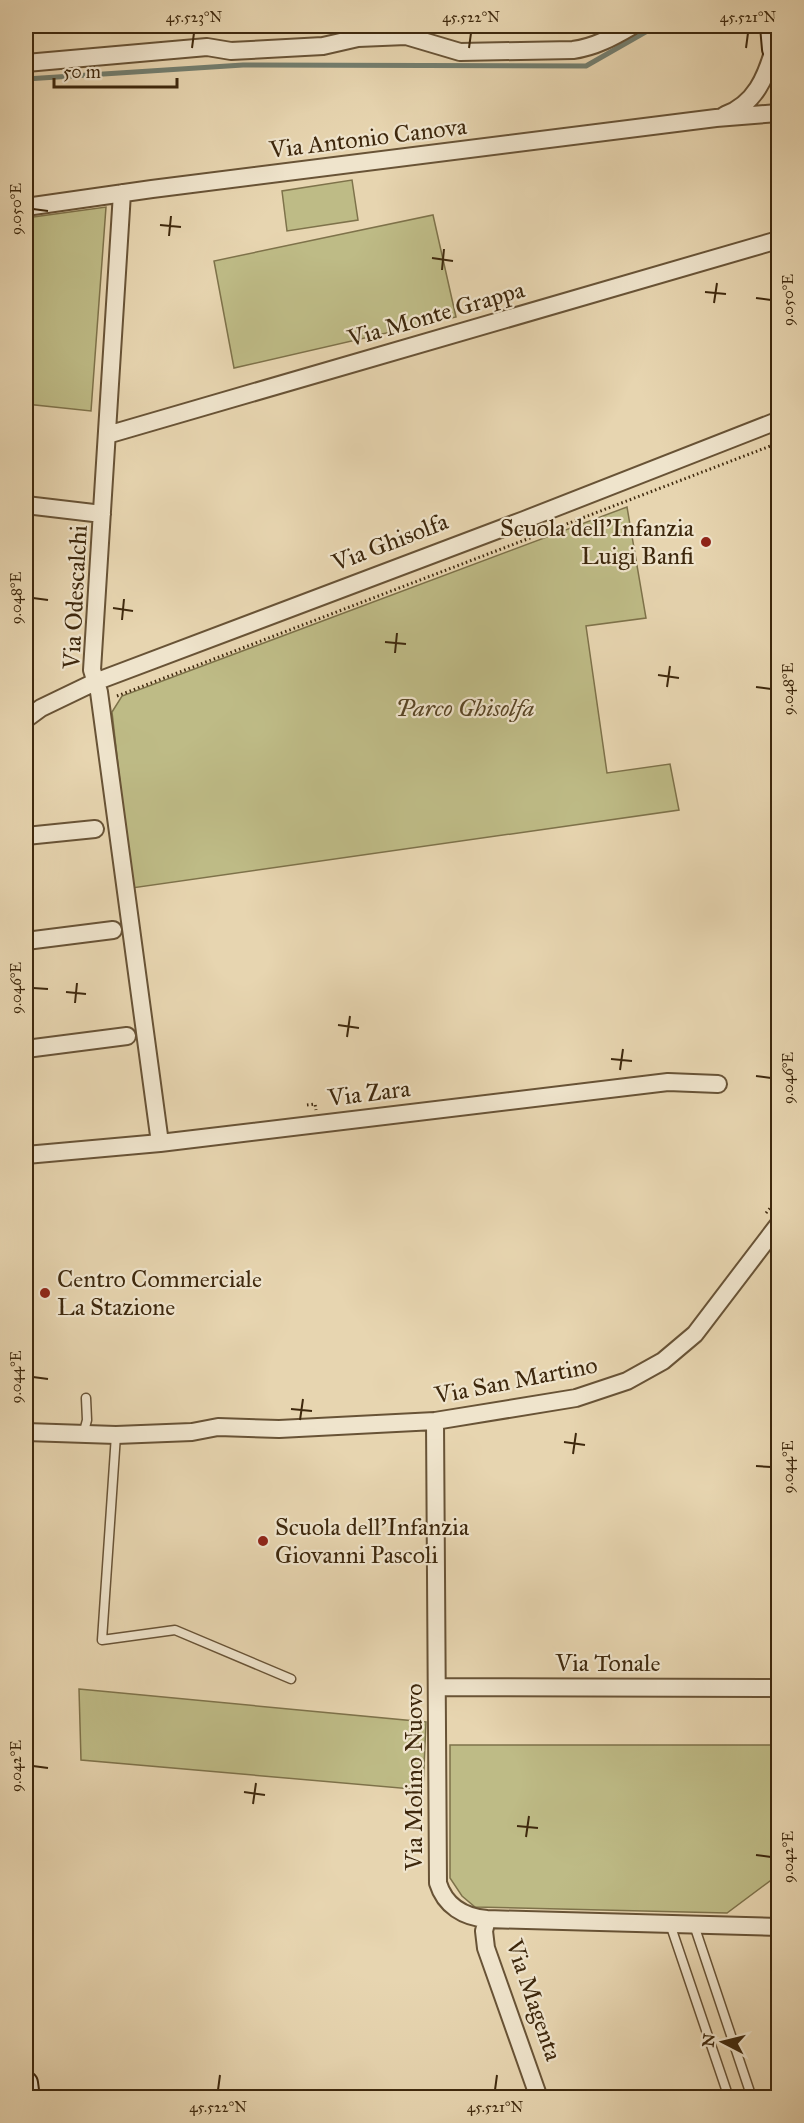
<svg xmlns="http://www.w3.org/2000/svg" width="804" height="2123" font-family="'IM FELL Great Primer',serif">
<rect width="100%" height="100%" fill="#e7d5b0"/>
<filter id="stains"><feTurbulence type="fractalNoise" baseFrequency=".00333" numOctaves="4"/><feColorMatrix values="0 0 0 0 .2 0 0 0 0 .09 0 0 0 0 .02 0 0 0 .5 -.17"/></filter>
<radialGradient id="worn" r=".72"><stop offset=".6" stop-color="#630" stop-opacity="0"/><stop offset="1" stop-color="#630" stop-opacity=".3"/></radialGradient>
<path fill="#bebb86" stroke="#7e724a" stroke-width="1.5" d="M352,180L358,220L287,231L282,191Z
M106,207L91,411L26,404V218Z
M433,215L456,317L234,368L214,261Z
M627,507L646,618L586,626L607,773L670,764L679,810L132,888L112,712L122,696Z
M79,1689L426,1722L423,1790L81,1760Z
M450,1745H778V1875L727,1913L475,1907L462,1896L450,1878Z"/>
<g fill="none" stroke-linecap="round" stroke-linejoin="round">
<path stroke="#737e6f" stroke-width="5" d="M26,79L243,65L586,66L656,26"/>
<g stroke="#685336" stroke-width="11">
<path id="lane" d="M83,1435L87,1420L86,1398
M116,1435L102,1640L175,1630L291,1679
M670,1924L729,2098
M694,1925L752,2098"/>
</g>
<g stroke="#685336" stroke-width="20">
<path id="street" d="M26,63L207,47L231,51L323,46L358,38L406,36L460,52L573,50C595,47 613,37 632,26
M725,115C755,104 766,77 774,49
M122,193L92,670L99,692L160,1143
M26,207L152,189L716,118L778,113
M107,435L778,240
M26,505L102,514
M26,719L41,708L95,682L524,520L777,421
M26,836L95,829
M26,941L113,930
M26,1049L127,1036
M26,1155L160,1143L668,1082L718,1084
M435,1421L438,1883C445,1906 464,1917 487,1919L778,1927
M26,1432L116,1435L192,1432L218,1427L279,1429L435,1421L576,1398L627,1381L663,1361L695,1334L778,1225
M437,1687L778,1688
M487,1919L484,1931L486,1948L539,2098"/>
</g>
<g stroke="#3e280d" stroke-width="26">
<path id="secondary" d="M772,26L774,49L778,58
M26,2083L28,2098"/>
</g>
<path stroke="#3e280d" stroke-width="3" stroke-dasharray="1.5 3" stroke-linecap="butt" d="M117,696L773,445L778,446
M307,1105L315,1104L316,1110
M766,1213L778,1199"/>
<use href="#lane" stroke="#efe4cc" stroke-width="8"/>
<use href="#street" stroke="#efe4cc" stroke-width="16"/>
<use href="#secondary" stroke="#efe4cc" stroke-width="22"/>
</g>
<path fill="none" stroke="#3e280d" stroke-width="2" d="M192,48L194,33M469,48L471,33M746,48L748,33M33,209L48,211M160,225L181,227M169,236L171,216M432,258L453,261M442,270L444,249M705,292L726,294M756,298L771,300M714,303L717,283M33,598L48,600M113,608L133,611M122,620L124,599M385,642L406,644M395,653L397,633M658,675L679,678M667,687L670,666M756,687L771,689M33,988L48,989M66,992L86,994M75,1003L77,983M338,1025L359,1028M347,1037L350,1016M611,1059L632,1061M620,1070L623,1049M756,1076L771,1078M33,1377L48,1379M291,1409L312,1411M300,1420L303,1399M564,1442L585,1445M573,1454L576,1433M756,1466L771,1467M33,1766L48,1768M244,1792L265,1795M253,1804L256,1783M517,1826L538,1828M526,1837L529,1816M756,1855L771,1857M218,2090L220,2075M495,2090L497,2075"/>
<g fill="#8f2418" stroke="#efe4cc" stroke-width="2">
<circle cx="706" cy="542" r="6"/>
<circle cx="45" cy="1293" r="6"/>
<circle cx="263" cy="1541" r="6"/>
</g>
<g text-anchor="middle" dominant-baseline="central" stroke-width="4.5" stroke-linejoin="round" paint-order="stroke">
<g font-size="24" fill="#3e280d" stroke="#efe4cc">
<text transform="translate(368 138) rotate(-7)">Via Antonio Canova</text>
<text transform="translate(436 314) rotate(-16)">Via Monte Grappa</text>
<text transform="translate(390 542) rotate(-21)">Via Ghisolfa</text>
<text transform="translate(75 597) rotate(-87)">Via Odescalchi</text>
<text transform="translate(369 1093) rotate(-7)">Via Zara</text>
<text transform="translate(516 1380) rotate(-11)">Via San Martino</text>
<text x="608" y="1663">Via Tonale</text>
<text transform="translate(414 1777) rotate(-90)">Via Molino Nuovo</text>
<text transform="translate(534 2000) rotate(71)">Via Magenta</text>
</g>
<g font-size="24" fill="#3e280d" stroke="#efe4cc" text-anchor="start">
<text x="694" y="528" text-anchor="end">Scuola dell'Infanzia<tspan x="694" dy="28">Luigi Banfi</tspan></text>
<text x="57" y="1279">Centro Commerciale<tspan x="57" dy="28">La Stazione</tspan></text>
<text x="275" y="1527">Scuola dell'Infanzia<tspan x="275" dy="28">Giovanni Pascoli</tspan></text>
</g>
<g font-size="24" font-style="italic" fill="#584525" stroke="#efe4cc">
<text x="465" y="708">Parco Ghisolfa</text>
</g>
</g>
<rect width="804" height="2123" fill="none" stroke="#e7d5b0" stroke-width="66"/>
<g transform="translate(723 2042) rotate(277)" stroke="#efe4cc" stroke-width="4.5" paint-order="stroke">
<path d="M0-4.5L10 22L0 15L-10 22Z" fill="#3e280d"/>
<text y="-9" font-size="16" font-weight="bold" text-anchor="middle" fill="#3e280d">N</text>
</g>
<path d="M54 78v9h123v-9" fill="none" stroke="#3e280d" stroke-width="3"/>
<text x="63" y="78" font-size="18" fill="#3e280d" stroke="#efe4cc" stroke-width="4.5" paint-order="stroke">50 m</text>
<rect x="33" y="33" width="738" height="2057" fill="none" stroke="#3e280d" stroke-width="2"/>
<g font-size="15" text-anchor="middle" fill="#3e280d">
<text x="194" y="22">45.523°N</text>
<text x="471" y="22">45.522°N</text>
<text x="748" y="22">45.521°N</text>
<text transform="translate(16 209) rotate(-90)" y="5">9.050°E</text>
<text transform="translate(788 300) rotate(-90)" y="5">9.050°E</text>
<text transform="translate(16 598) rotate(-90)" y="5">9.048°E</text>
<text transform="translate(788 689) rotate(-90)" y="5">9.048°E</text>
<text transform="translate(16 988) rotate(-90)" y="5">9.046°E</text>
<text transform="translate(788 1078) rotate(-90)" y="5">9.046°E</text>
<text transform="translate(16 1377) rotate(-90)" y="5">9.044°E</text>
<text transform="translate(788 1467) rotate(-90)" y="5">9.044°E</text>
<text transform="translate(16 1766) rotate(-90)" y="5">9.042°E</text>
<text transform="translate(788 1857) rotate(-90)" y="5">9.042°E</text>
<text x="218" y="2112">45.522°N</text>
<text x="495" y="2112">45.521°N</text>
</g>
<rect width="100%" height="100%" filter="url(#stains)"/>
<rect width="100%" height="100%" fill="url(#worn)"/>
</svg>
